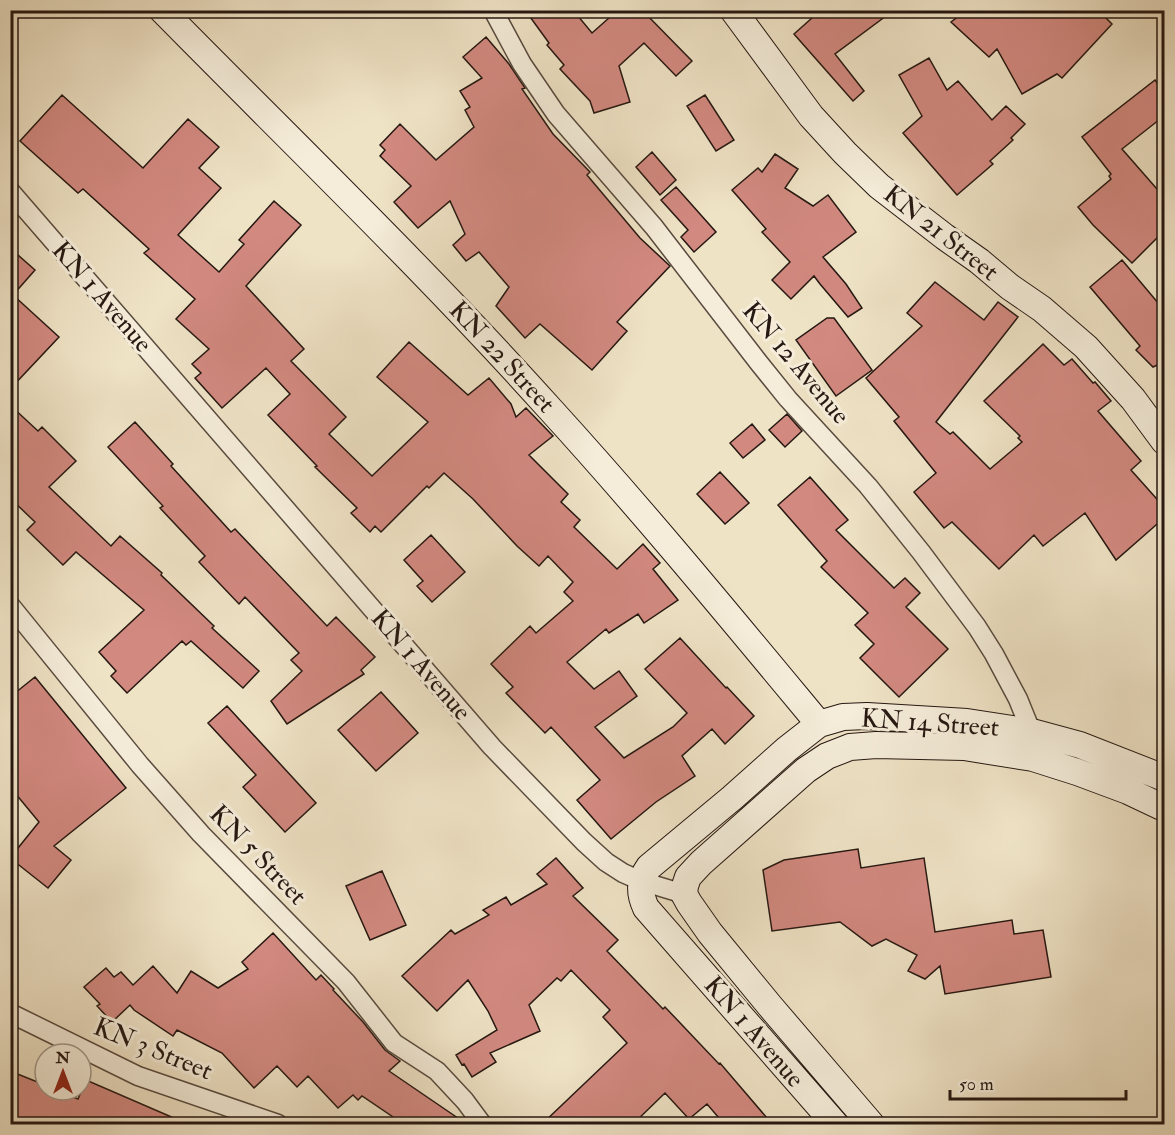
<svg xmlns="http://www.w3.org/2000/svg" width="1175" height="1135" font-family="'IM FELL Double Pica',serif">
<rect width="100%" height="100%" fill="#efe3c6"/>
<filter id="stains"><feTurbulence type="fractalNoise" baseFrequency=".00333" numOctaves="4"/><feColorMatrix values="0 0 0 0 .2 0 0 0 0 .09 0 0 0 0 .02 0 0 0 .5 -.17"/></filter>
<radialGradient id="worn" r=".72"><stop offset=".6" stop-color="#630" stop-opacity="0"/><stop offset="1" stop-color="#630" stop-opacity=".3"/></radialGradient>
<path fill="#d28980" stroke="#251711" stroke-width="1.5" d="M525,10H573L592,33L618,10H642L692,61L676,76L644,43L619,66L630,102L594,113L590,101L560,69L564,65L547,45L549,43Z
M821,10H894L835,54L864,91L853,101L794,34Z
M967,10H1098L1112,24L1062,78L1057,74L1022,94L997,49L989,57L951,22Z
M486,37L509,64L525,88L522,89L553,134L590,172L587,175L640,238L670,266L617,322L627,331L592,370L540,324L525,338L496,306L509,287L479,252L466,261L453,245L465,234L450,201L418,228L394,202L411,186L380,156L385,150L380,145L400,124L436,160L474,127L465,110L470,107L460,91L482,78L463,57Z
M929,58L947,90L958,81L992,120L1006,106L1025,124L1011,138L1013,140L990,161L993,164L957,195L903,133L922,116L899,75Z
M1155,80L1164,92V116L1122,149L1164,197V231L1132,263L1093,225L1078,207L1111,179L1109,176L1111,174L1082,137Z
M62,95L143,168L188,119L219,147L199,168L221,188L178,235L219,272L244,244L239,240L274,201L301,225L246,286L304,349L291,361L346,417L329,434L372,476L428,422L377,377L409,342L468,395L489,378L511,404L516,417L526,408L553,436L529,455L568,494L561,502L580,520L574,527L617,569L643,544L660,563L653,569L678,600L644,623L638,614L609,633L606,629L567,662L594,689L619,671L637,696L595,727L624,758L673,727L687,713L645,669L680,638L726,688L727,687L754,716L725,744L712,729L682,756L695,776L656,802L611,839L577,800L600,780L551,727L545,733L506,693L513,687L491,664L530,626L536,633L573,601L564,592L573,582L548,556L539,566L517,546L473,499L444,473L429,488L427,486L381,532L375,526L370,532L351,513L357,508L315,467L317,466L268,415L290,394L266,368L222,408L195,378L201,373L192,364L209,349L176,319L195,299L144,253L149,249L83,189L78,193L20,141Z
M705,95L734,140L716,151L687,106Z
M652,152L676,180L660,195L636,167Z
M775,154L798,169L785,188L813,206L828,195L856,232L823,257L846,284L862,308L848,317L820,284L814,276L791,299L772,280L790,262L762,232L766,229L732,190L758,168L762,172Z
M676,187L716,232L694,252L681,237L688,230L661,200Z
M10,248L35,270L13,295L59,337L10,389Z
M1122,260L1164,310V362L1153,367L1136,350L1140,346L1090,287Z
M935,282L984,320L998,302L1018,317L936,422L950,434L953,432L990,469L1022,442L1018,438L1020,436L984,401L1043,344L1064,365L1072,359L1093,383L1095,382L1111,401L1098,411L1141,461L1131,470L1164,507V518L1116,560L1085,513L1043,546L1034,535L999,569L952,522L944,528L914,492L936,473L894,421L899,417L866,378L922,326L907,313Z
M827,318H834L872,370L836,396L796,340Z
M10,405L38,431L42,427L76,461L49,487L111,546L120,536L162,573L161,575L214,626L212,628L259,671L243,688L191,641L186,645L182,641L127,693L111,676L116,671L99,652L144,610L76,552L63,565L27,530L35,522L10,498Z
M787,414L802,431L785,447L769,430Z
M135,422L173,464L171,466L231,532L235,529L327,626L336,617L375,657L361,670L364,674L287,724L271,701L302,671L291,660L299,653L245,597L239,604L199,562L205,556L160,508L163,506L108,447Z
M752,424L765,440L743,458L730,443Z
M720,472L749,503L725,524L697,494Z
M810,477L848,520L836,530L894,588L905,578L920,593L906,607L948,649L899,697L860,658L874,644L855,625L868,613L821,567L827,561L778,505Z
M431,535L465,572L432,602L417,586L423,581L404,560Z
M35,677L126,788L54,846L71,860L48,888L10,858L39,822L10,787V697Z
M381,692L418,733L376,771L338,730Z
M227,706L316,803L285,832L243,787L256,775L208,723Z
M858,849L861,868L924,858L935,932L1012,920L1014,934L1043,930L1051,977L945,994L940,966L925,979L908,971L917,955L886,939L872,946L840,922L772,931L763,870L784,860Z
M556,858L583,888L573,896L618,940L607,951L663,1009L665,1007L719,1064L720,1063L773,1125H725L707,1104L689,1119L665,1093L632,1125H541L627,1043L603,1017L610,1010L571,970L561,981L557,978L529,1005L540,1031L490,1053L496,1062L472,1077L464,1064L462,1065L456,1055L497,1030L488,1011L468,980L437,1011L402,976L451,930L455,934L489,915L483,910L506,897L511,905L547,884L537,874Z
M382,871L406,925L370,940L346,886Z
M273,933L316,980L321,975L334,989L333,990L363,1022L385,1050L400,1061L389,1071L468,1125H405L362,1096L358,1100L353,1095L338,1108L308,1076L297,1087L277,1066L254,1088L222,1053L177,1030L173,1036L134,1010L130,1005L112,1022L97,1006L100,1004L84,987L106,968L114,977L121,972L133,985L153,966L177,993L191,971L218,988L248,969L242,962Z
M15,1073L45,1085V1090H56L78,1099L86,1080L190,1125H10V1083Z"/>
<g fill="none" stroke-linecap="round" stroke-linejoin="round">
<g stroke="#584a3e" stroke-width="21">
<path id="street" d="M493,10L522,64L556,114L654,227L759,363L788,399L868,486L921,552L977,627L994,654L1018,699L1035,741
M10,191L492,747L584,842L606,862L623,873L641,881L684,894
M10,605L140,765L201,834L346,982L394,1043L437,1071L465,1101L482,1124
M10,1013L138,1076L278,1124"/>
</g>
<g stroke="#251711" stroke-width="28">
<path id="secondary" d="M162,10C292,142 426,271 550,409C643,511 731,618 819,724
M733,10L811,116L845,153L879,186L945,237L979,261L1010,287L1042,309L1086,347L1133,399L1164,441
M835,1124L646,908C639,893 639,881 649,867L732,798L787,749L819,724L843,717L867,716L967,722L1032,732L1080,745L1164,778
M871,1124L770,1006L710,933L689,903L684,894L685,886L688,877L701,863L806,770L827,756L850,747L876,745L964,747L1033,758L1077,772L1128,791L1164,808"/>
</g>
<use href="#street" stroke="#f5edda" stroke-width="18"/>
<use href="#secondary" stroke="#f5edda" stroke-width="26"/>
</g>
<g text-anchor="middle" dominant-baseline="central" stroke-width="6" stroke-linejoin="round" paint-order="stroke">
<g font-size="26" fill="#251711" stroke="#f5edda">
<text transform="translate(941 233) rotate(38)">KN 21 Street</text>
<text transform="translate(102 297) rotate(49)">KN 1 Avenue</text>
<text transform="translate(502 357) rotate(47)">KN 22 Street</text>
<text transform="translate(796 363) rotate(50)">KN 12 Avenue</text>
<text transform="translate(421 665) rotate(49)">KN 1 Avenue</text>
<text transform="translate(930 723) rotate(4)">KN 14 Street</text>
<text transform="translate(258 855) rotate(46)">KN 5 Street</text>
<text transform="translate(754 1032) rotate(49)">KN 1 Avenue</text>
<text transform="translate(153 1049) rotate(22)">KN 3 Street</text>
</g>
</g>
<rect width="1175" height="1135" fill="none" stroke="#efe3c6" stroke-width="36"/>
<rect x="12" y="12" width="1151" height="1111" fill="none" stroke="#251711" stroke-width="3"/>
<rect x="18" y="18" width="1139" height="1099" fill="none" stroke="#251711" stroke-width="1.5"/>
<g transform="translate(63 1072)"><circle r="28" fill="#f5edda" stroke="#a2978a" stroke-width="1.5"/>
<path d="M0-4.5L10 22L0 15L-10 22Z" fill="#8f2418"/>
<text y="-9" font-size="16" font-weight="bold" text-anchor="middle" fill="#251711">N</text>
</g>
<path d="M950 1090v9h176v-9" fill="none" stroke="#251711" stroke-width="3"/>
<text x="959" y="1090" font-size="18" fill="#251711" stroke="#f5edda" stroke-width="4.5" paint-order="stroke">50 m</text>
<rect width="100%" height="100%" filter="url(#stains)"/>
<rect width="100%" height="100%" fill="url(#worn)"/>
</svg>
